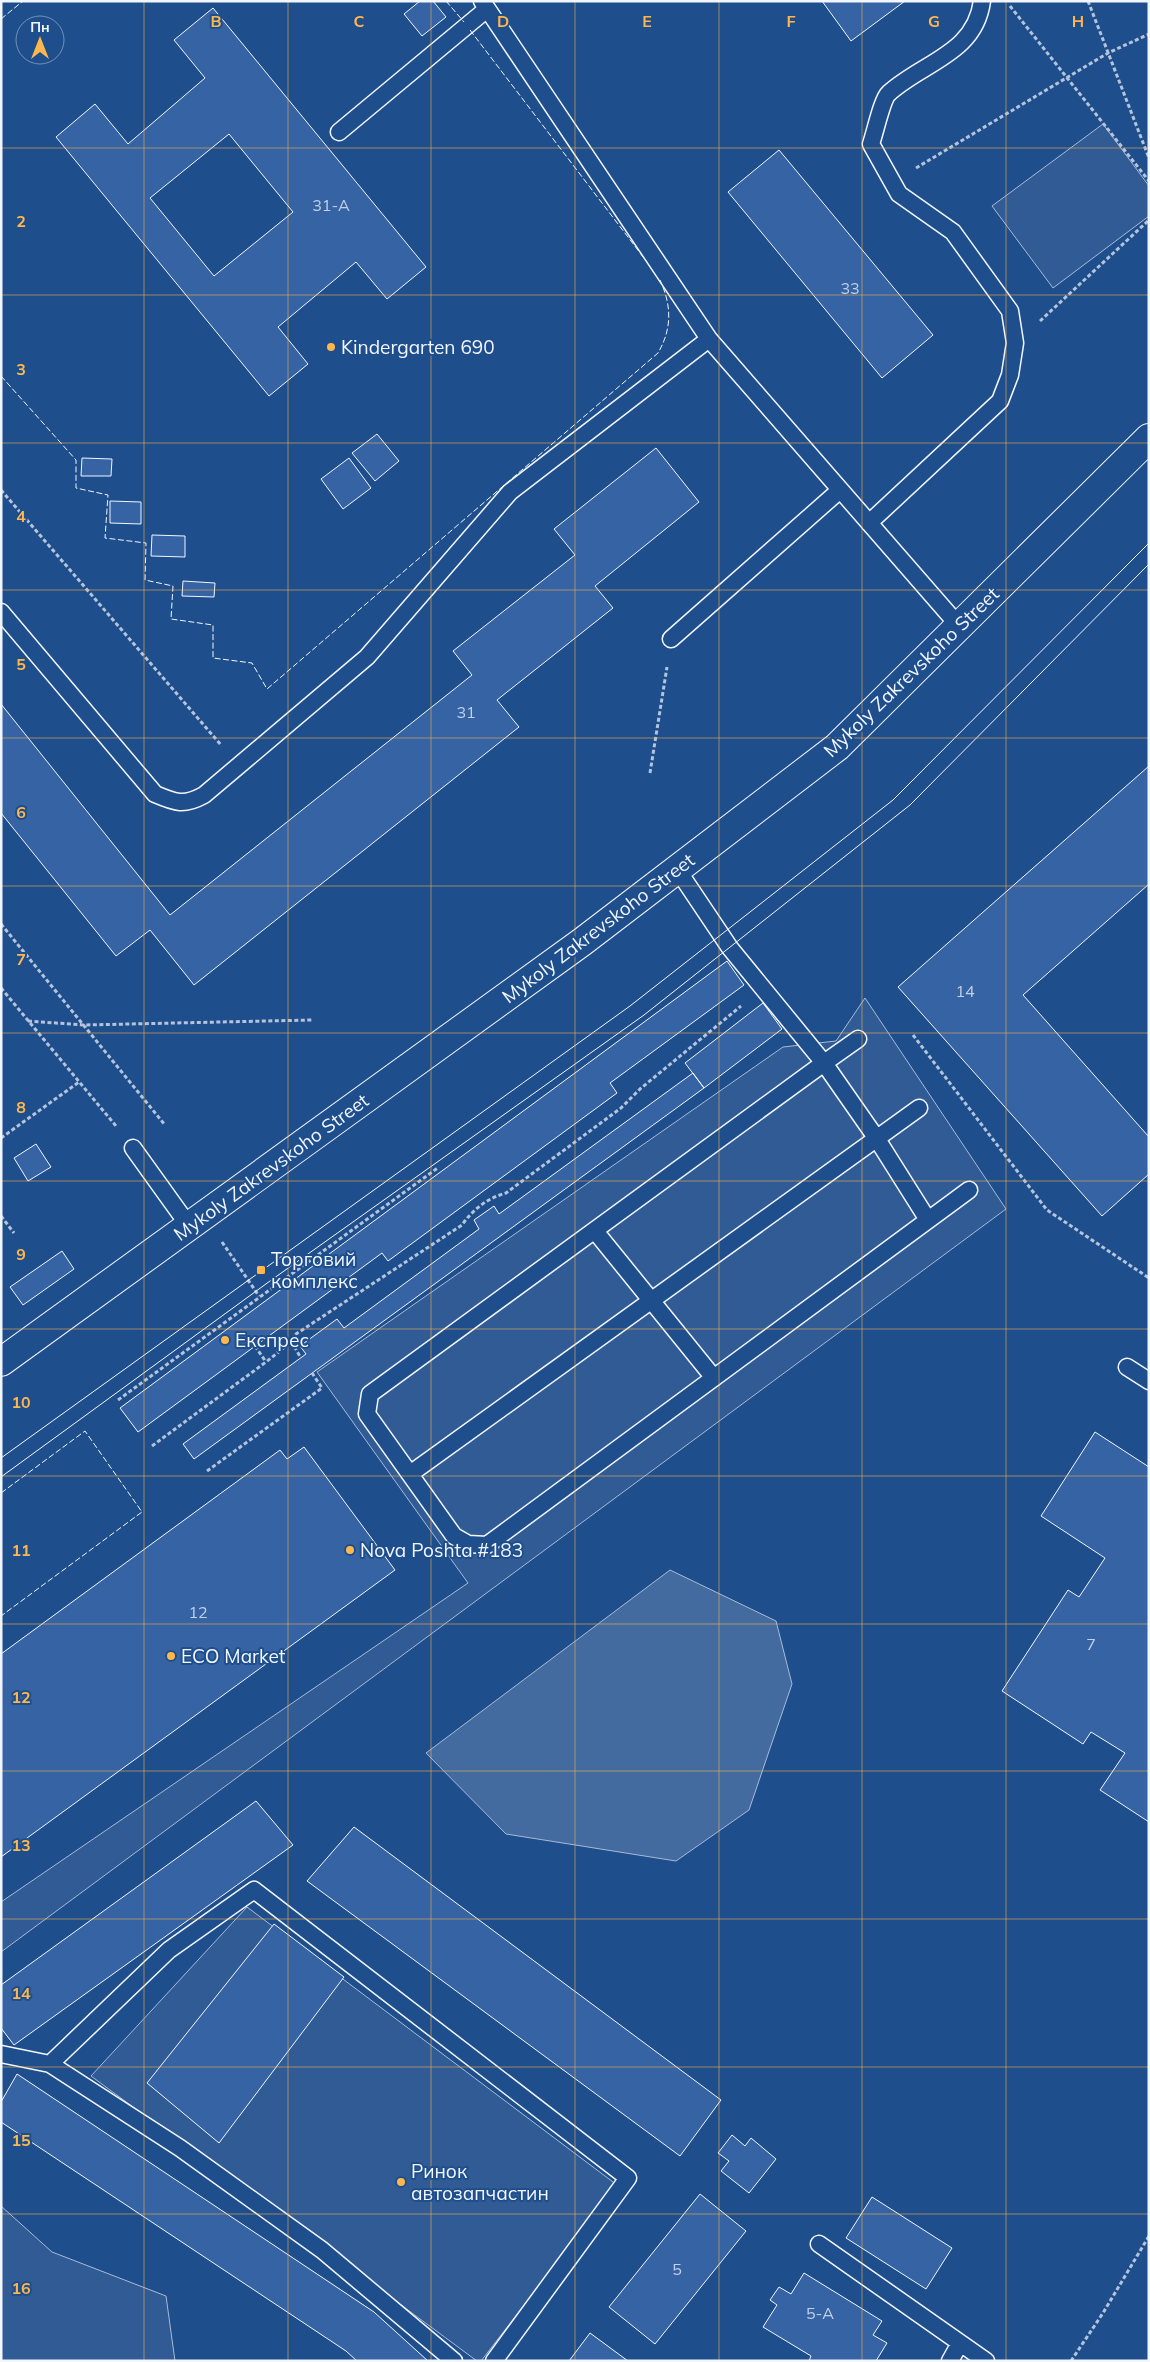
<svg xmlns="http://www.w3.org/2000/svg" width="1150" height="2362" font-family="Mulish,sans-serif">
<rect width="100%" height="100%" fill="#1f4e8c"/>
<path fill="#305b95" stroke="#a8bbd7" d="M1103,124L1149,186V216L1053,288L992,206Z
M865,998L1006,1209L1,1952V1902L468,1583L317,1372L783,1047L836,1041Z
M247,1907L617,2185L481,2361H477L91,2076Z
M1,2206L52,2252L166,2296L175,2361H1Z"/>
<path fill="#446ba0" stroke="#a8bbd7" d="M670,1570L776,1621L792,1684L749,1810L676,1861L506,1834L426,1753Z"/>
<path fill="#3563a3" stroke="#f2f6ff" fill-rule="evenodd" d="M420,1H433L446,17L422,36L404,14Z
M822,1H905L851,41Z
M213,8L426,267L387,299L356,262L278,327L308,364L269,396L56,137L95,104L128,144L205,78L174,40ZM229,134L293,212L214,276L150,198Z
M779,150L933,335L882,378L728,192Z
M377,434L399,461L375,481L352,453Z
M656,448L699,502L595,586L613,608L497,700L519,727L194,985L150,930L116,956L1,813V704L170,915L472,675L453,651L575,555L554,529Z
M82,458L112,459L111,476H81Z
M349,458L371,488L343,509L321,479Z
M110,501L141,502V524L110,523Z
M152,535L185,536V557L151,556Z
M183,581L215,583L214,597L182,596Z
M1149,766V884L1023,995L1149,1137V1174L1102,1216L898,987Z
M727,961L744,985L610,1083L617,1093L388,1261L382,1253L138,1432L120,1408Z
M763,1003L782,1029L704,1088L685,1063Z
M693,1073L704,1088L194,1459L183,1444L306,1354L300,1346L337,1319L344,1328L479,1229L474,1220L494,1206L499,1214Z
M36,1144L51,1167L28,1181L14,1158Z
M62,1251L74,1269L23,1305L10,1287Z
M1095,1432L1149,1467V1822L1100,1790L1125,1753L1091,1732L1083,1744L1002,1691L1068,1590L1079,1597L1105,1558L1041,1516Z
M304,1447L395,1570L1,1857V1654L280,1450L287,1459Z
M256,1801L293,1845L14,2045L1,2028V1985Z
M354,1827L721,2100L680,2156L307,1881Z
M274,1924L344,1977L219,2143L147,2083Z
M17,2074L374,2312L428,2361H357L346,2351L1,2122V2102Z
M732,2135L745,2146L751,2138L776,2159L749,2193L721,2171L729,2161L718,2153Z
M700,2194L746,2231L655,2344L609,2307Z
M872,2197L952,2248L926,2289L846,2238Z
M804,2273L882,2321L873,2335L887,2343L876,2361H809L811,2356L763,2327L777,2305L770,2300L779,2287L791,2294Z
M590,2333L628,2361H569Z"/>
<g fill="none" stroke-linecap="round" stroke-linejoin="round">
<g stroke="#f2f6ff" stroke-width="19">
<path id="service" d="M482,1L709,339L959,626
M339,132L487,9
M869,523L1000,401L1010,375L1015,343L1010,311L953,232L899,194L871,144C875,133 882,99 889,93C923,62 975,54 982,1
M1,612L155,794C176,803 184,806 204,795L367,657L510,492L709,339
M671,639L840,490
M677,869L730,948L824,1063L370,1394L367,1414L454,1536L468,1544L487,1545L969,1190
M858,1039L824,1063L877,1139L928,1220
M133,1148L189,1226
M595,1231L714,1378
M1127,1367L1149,1381
M410,1474L919,1108
M1,2054L50,2064L180,2148L322,2250L454,2361
M50,2064L169,1950L254,1890L628,2178L494,2361
M819,2244L986,2361
M950,2361L960,2343"/>
</g>
<g stroke="#f2f6ff" stroke-width="30">
<path id="tertiary" d="M1,1362L582,942L837,747L1149,438"/>
</g>
<path stroke="#b3c4dc" stroke-width="3" stroke-dasharray="4 2.5" stroke-linecap="butt" d="M1088,1L1149,158
M1010,6L1149,181
M916,168L1108,53L1149,34
M1040,321L1149,220
M1,490L221,745
M650,773L667,667
M1,924L165,1125
M1,988L116,1126
M28,1021L84,1025L312,1020
M913,1035L1047,1210L1149,1278
M1,1138L79,1082
M1,1216L14,1233
M222,1242L259,1296
M291,1341L301,1358
M255,1346L266,1362
M118,1400L439,1167
M152,1446L266,1362L286,1346L296,1334L462,1225C473,1209 488,1198 506,1193L621,1108L640,1089L741,1006
M207,1471L322,1388L312,1373
M1071,2361L1103,2313L1149,2236"/>
<use href="#service" stroke="#1f4e8c" stroke-width="16"/>
<use href="#tertiary" stroke="#1f4e8c" stroke-width="28"/>
<path stroke="#f2f6ff" stroke-width="1" d="M1,1458L630,1006L893,800L1149,543
M1,1477L270,1281L644,1015L910,805L1149,564"/>
<path stroke="#f2f6ff" stroke-width="1" stroke-dasharray="6 2.5" stroke-linecap="butt" d="M446,1L464,22
M1,19L23,1
M470,30L647,262
M1,376L76,460V488L108,495L105,538L146,543L145,580L173,586L171,619L213,625V658L252,663L267,689L658,353C672,329 672,306 660,280
M1,1493L85,1431L142,1512L1,1616"/>
</g>
<path fill="none" stroke="#ffb74d" stroke-width="1" stroke-opacity="0.55" d="M144,1V2361M288,1V2361M431,1V2361M575,1V2361M719,1V2361M862,1V2361M1006,1V2361M1,148H1149M1,295H1149M1,443H1149M1,590H1149M1,738H1149M1,886H1149M1,1033H1149M1,1181H1149M1,1329H1149M1,1476H1149M1,1624H1149M1,1771H1149M1,1919H1149M1,2067H1149M1,2214H1149"/>
<g fill="#ffb74d" stroke="#1f4e8c" stroke-width="2">
<circle cx="331" cy="347" r="5"/>
<rect x="256" y="1265" width="10" height="10" rx="2.5"/>
<circle cx="225" cy="1340" r="5"/>
<circle cx="350" cy="1550" r="5"/>
<circle cx="171" cy="1656" r="5"/>
<circle cx="401" cy="2182" r="5"/>
</g>
<g text-anchor="middle" dominant-baseline="central" stroke-width="4" stroke-linejoin="round" paint-order="stroke">
<g font-size="16" fill="#c3d1e8">
<text x="331" y="205">31-А</text>
<text x="850" y="288">33</text>
<text x="466" y="712">31</text>
<text x="965" y="991">14</text>
<text x="198" y="1612">12</text>
<text x="1091" y="1644">7</text>
<text x="677" y="2269">5</text>
<text x="820" y="2313">5-А</text>
</g>
<g font-size="19" fill="#f2f6ff" stroke="#1f4e8c" text-anchor="start">
<text x="341" y="347">Kindergarten 690</text>
<text x="271" y="1259">Торговий<tspan x="271" dy="22">комплекс</tspan></text>
<text x="235" y="1340">Експрес</text>
<text x="360" y="1550">Nova Poshta #183</text>
<text x="181" y="1656">ECO Market</text>
<text x="411" y="2171">Ринок<tspan x="411" dy="22">автозапчастин</tspan></text>
</g>
<g font-size="19" fill="#f2f6ff" stroke="#1f4e8c">
<text transform="translate(911 672) rotate(-44)">Mykoly Zakrevskoho Street</text>
<text transform="translate(598 928) rotate(-37)">Mykoly Zakrevskoho Street</text>
<text transform="translate(271 1167) rotate(-36)">Mykoly Zakrevskoho Street</text>
</g>
</g>
<g font-size="16" text-anchor="middle" font-weight="bold" fill="#ffb74d" stroke="#1f4e8c" stroke-width="4" stroke-linejoin="round" paint-order="stroke">
<text x="216" y="27">B</text>
<text x="359" y="27">C</text>
<text x="503" y="27">D</text>
<text x="647" y="27">E</text>
<text x="791" y="27">F</text>
<text x="934" y="27">G</text>
<text x="1078" y="27">H</text>
<text x="21" y="227">2</text>
<text x="21" y="375">3</text>
<text x="21" y="522">4</text>
<text x="21" y="670">5</text>
<text x="21" y="818">6</text>
<text x="21" y="965">7</text>
<text x="21" y="1113">8</text>
<text x="21" y="1260">9</text>
<text x="21" y="1408">10</text>
<text x="21" y="1556">11</text>
<text x="21" y="1703">12</text>
<text x="21" y="1851">13</text>
<text x="21" y="1999">14</text>
<text x="21" y="2146">15</text>
<text x="21" y="2294">16</text>
</g>
<rect width="1150" height="2362" fill="none" stroke="#f2f6ff" stroke-width="5"/>
<g transform="translate(40 40)"><circle r="24" fill="#1f4e8c" stroke="#7391ba"/>
<path d="M0-4L9 19L0 12L-9 19Z" fill="#ffb74d"/>
<text y="-8" font-size="14" font-weight="bold" text-anchor="middle" fill="#f2f6ff">Пн</text>
</g>
</svg>
